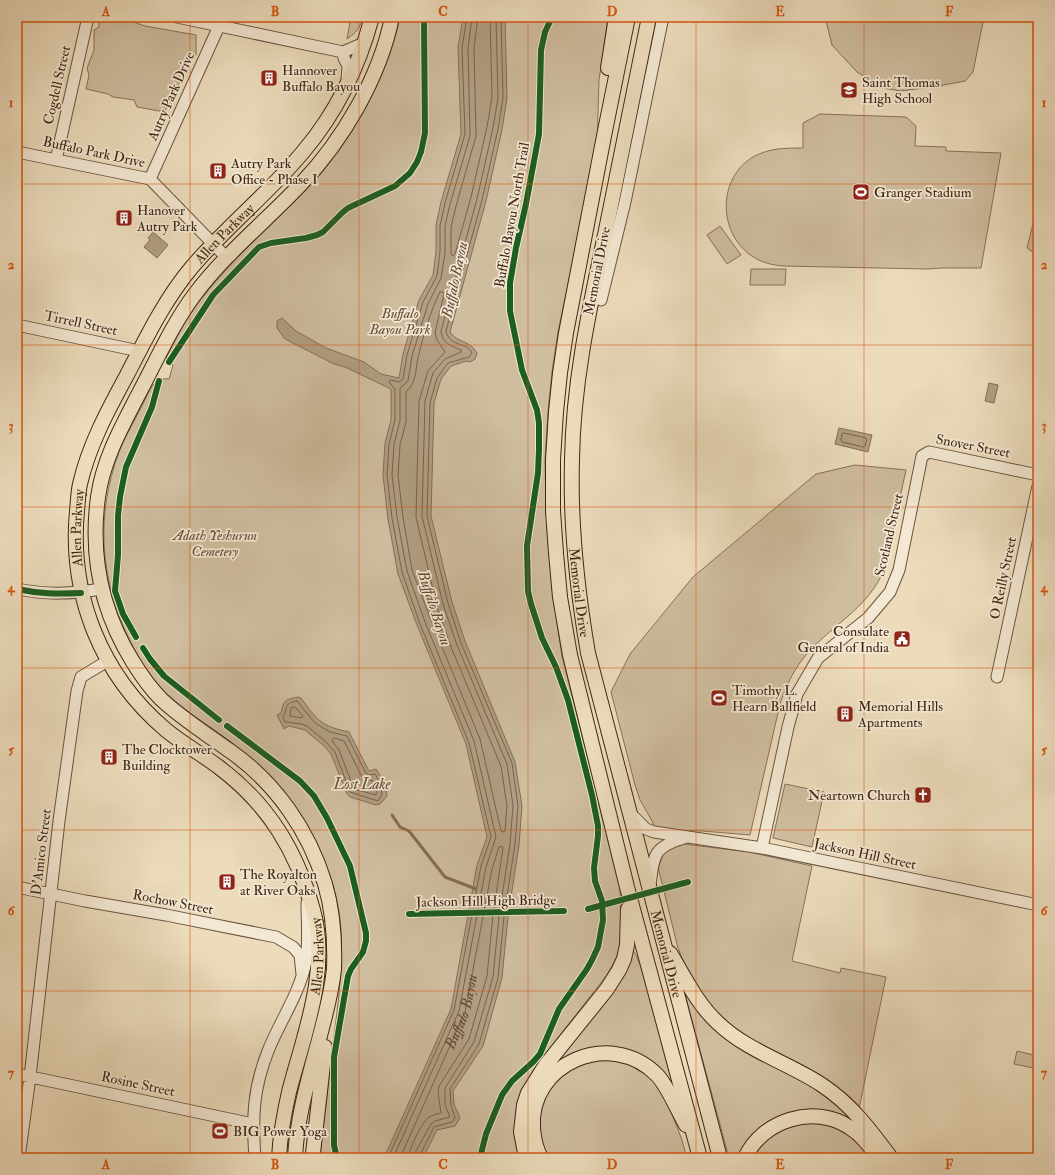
<svg xmlns="http://www.w3.org/2000/svg" width="1055" height="1175" font-family="'IM FELL Double Pica',serif">
<rect width="100%" height="100%" fill="#ecdcbc"/>
<filter id="stains"><feTurbulence type="fractalNoise" baseFrequency=".005" numOctaves="4"/><feColorMatrix values="0 0 0 0 .2 0 0 0 0 .09 0 0 0 0 .02 0 0 0 .5 -.17"/></filter>
<radialGradient id="worn" r=".72"><stop offset=".6" stop-color="#630" stop-opacity="0"/><stop offset="1" stop-color="#630" stop-opacity=".3"/></radialGradient>
<path fill="#cfbd9f" stroke="#87715a" d="M99,17H119L145,26L196,35V55L189,59L186,74L173,92L171,105L166,108L165,112L137,107L134,100L113,97L108,94L86,89L89,75L87,68L94,50V30L99,27Z
M351,17H363C360,28 356,33 347,39Z
M400,17H608L599,80L597,147L558,332L552,372L548,411L545,460L546,511L553,598L562,656L620,888L621,930L620,944L617,956L607,975L539,1062L521,1090L517,1103L514,1133L519,1158H320C321,1140 324,1122 326,1105C329,1074 333,1043 337,1012C342,967 346,922 331,879C313,825 283,782 237,747C214,728 188,714 166,693C148,676 135,653 125,630C97,568 97,502 124,440C130,428 137,416 143,404C146,398 149,390 153,385C157,380 164,378 169,379L173,365L166,358C177,337 187,316 202,298C232,259 271,226 305,191C349,146 387,79 400,17Z
M825,17H984L973,72L965,81L933,87L900,91L883,88L857,72L832,45Z
M820,114L906,117L916,126L915,146L946,147V151L1001,153L981,268H942L927,269L783,266C771,265 759,262 749,254C718,230 718,178 753,157C769,148 785,148 803,148V123Z
M1038,204V256L1027,248Z
M720,226L741,255L727,264L707,235Z
M751,269H786L785,285H750Z
M855,465L906,470L885,567C870,609 827,627 802,660C792,673 785,689 780,704L750,835L702,831L663,830L655,828L652,821L640,800L635,785L611,692L630,654L693,577L816,474Z
M785,784L824,792L812,847L773,838Z
M684,844L749,852L812,866L792,961L840,973L841,968L886,977L859,1109L748,1041L712,1012L688,973L678,948L658,867L664,853L673,846Z
M632,949C642,956 669,1065 672,1083H669C663,1072 652,1064 642,1058C576,1021 505,1091 537,1158H532L527,1124L528,1108L533,1092L545,1072L611,989L623,972L630,952Z
M681,979L693,1000L714,1029L755,1055L814,1085L839,1105L868,1137L797,1111L740,1158H729Z
M1017,1051L1038,1056V1069L1014,1064Z
M610,1057L645,1070L664,1093L682,1140L687,1158H546L537,1127L543,1097L570,1066Z
M806,1120L831,1124L852,1135L872,1158H751L767,1135Z"/>
<path fill="#b19e83" stroke="#836e57" d="M463,17H505L507,98L502,130L486,201L450,332C457,343 470,340 477,353L475,359L470,362L466,361L451,366L441,379L434,403L431,516L452,602L465,641L515,762L522,806L519,845L508,917L502,978L483,1046L453,1091L454,1104L460,1118L455,1126L437,1130L423,1158H384L451,1009L477,865L487,837L466,744L417,625L398,574L388,519L383,475L385,443L391,420V389L345,367L334,364L285,339L277,328V321L282,318L296,331L326,348L364,362L381,374L399,378L403,354L419,300L433,275L436,252V225L441,202L461,134L458,48Z
M153,232L168,245L157,258L144,247L150,240L148,238Z
M989,383L998,385L994,403L985,401Z
M839,428L872,435L868,452L835,444Z
M298,697L301,698C318,721 321,726 349,732L369,771L376,769C382,778 386,785 387,796L380,804L376,805L350,797L347,794L331,754L323,745L305,730L289,726L284,729L277,715L281,713C284,700 284,700 298,697Z"/>
<g fill="none" stroke-linecap="round" stroke-linejoin="round">
<g stroke="#78624c" stroke-width="1">
<path d="M478,17L474,48L476,136L456,206L451,227V254L453,256L455,254L471,197L487,127L492,97L490,17"/>
<path d="M440,292H443L444,294L435,333L437,340L445,352L428,371L419,401L416,517L437,607L451,647L501,766L507,806L505,831L503,832L501,831L480,739L431,620L412,570L403,517L398,475L400,445L406,422V392C417,381 415,372 418,358C423,336 430,312 440,292Z"/>
<path d="M844,433L866,438L867,440L865,446L863,447L842,442L841,440L842,434Z"/>
<path d="M297,701L315,723L330,732L347,736L366,773L369,775L375,774L379,781L382,794L378,801L350,792L335,752L326,742L307,726L301,724L285,722L283,717C289,707 282,704 297,701Z"/>
<path d="M295,707L303,716L302,718L290,716L291,708Z"/>
<path d="M335,738L344,741L362,777L366,779L373,781L377,789L376,795L354,789L339,750L332,741L333,739Z"/>
<path d="M388,1158L454,1010L481,866L491,837L469,743L420,624L402,572L392,518L387,475L389,444L395,420V389L389,382L391,380L399,382L403,379L407,355L423,302L437,276L440,252V226L445,203L465,134L462,48L467,17"/>
<path d="M393,1158L459,1011L486,867L496,837L474,741L425,622L407,571L397,517L392,475L394,444L400,421V388L408,381L412,356L428,304L441,278L445,253V226L450,204L470,136L468,48L472,17"/>
<path id="s1" d="M400,1158L465,1012L492,869L499,847L502,846L503,848L493,915L487,976L469,1039L439,1086L438,1092L441,1113C437,1114 433,1115 429,1117C422,1122 409,1149 408,1158"/>
<path d="M414,1158L415,1153L431,1124L435,1121L450,1117L445,1105V1088L474,1042L493,977L499,916L510,844L513,806L507,764L457,645L443,604L422,516L425,401L433,373L445,359L461,352V350C451,346 442,343 441,331L477,199L493,128L498,98L496,17"/>
<path d="M419,1158L420,1155L434,1127L452,1122L455,1118L451,1105L450,1089L479,1044L498,978L504,916L515,844L518,806L512,763L461,643L448,603L427,516L430,403L437,378L448,363L469,357L472,353C467,341 450,348 446,331L482,200L498,129L503,98L501,17"/>
</g>
<path stroke="#836e57" stroke-width="3" d="M392,815L400,827L409,831L445,877L476,889"/>
<g stroke="#6a533e" stroke-width="13">
<path id="minor" d="M177,17L343,52
M343,52L344,58L348,66L347,80
M343,52L364,43
M17,152L150,179L227,258
M56,160L88,17
M150,179L219,26
M601,300L625,202L663,17
M17,325L139,351
M17,589C47,595 71,594 101,589
M997,677L1038,486
M630,813L646,829L654,832L762,848L1038,905
M762,848L788,727L797,694L818,658L868,618L890,592L899,570L922,456L929,452L1038,475
M650,885C654,855 653,847 684,838
M17,887L85,901L166,915L276,937L293,947L300,955L302,974
M17,1074L253,1124
M19,1158L30,1077L59,821L77,691L81,677L109,660
M255,1158C252,1118 253,1089 268,1051C280,1021 300,993 306,961C309,942 307,922 307,903"/>
</g>
<g stroke="#3f2514" stroke-width="16">
<g id="major">
<path d="M628,17L605,131L566,333L560,373L556,412L553,460V511L556,553L560,597L570,655L627,887L700,1158"/>
<path id="s2" d="M649,17C635,88 620,159 606,230C590,306 573,382 572,460C570,525 577,589 588,653L720,1158"/>
<path d="M608,68L616,17"/>
<path d="M670,953C684,976 697,1004 718,1023C747,1051 789,1063 822,1085C851,1104 871,1131 891,1158"/>
<path d="M313,1153L325,1047"/>
<path id="s3" d="M279,1158C280,1136 284,1114 289,1092C304,1034 330,971 313,910C297,852 269,805 220,768C203,755 183,744 166,730C101,675 69,595 77,511C78,502 78,493 80,484C89,445 108,410 127,375C146,338 165,299 192,267C227,226 269,193 303,152C336,113 359,66 372,17"/>
<path d="M295,1158C297,1114 311,1071 322,1028C327,1009 332,989 334,969C335,941 333,911 325,884C309,831 276,783 230,751C207,734 182,719 161,699C150,688 141,675 133,662C101,611 90,557 98,497C103,461 120,430 136,399C155,364 171,326 195,294C225,254 266,221 301,184C343,140 380,77 392,17"/>
<path d="M526,1158L521,1132L524,1105L528,1093L545,1066L607,989L619,970L624,959L627,945L628,909"/>
<path d="M541,1158C536,1149 534,1139 533,1129C528,1063 611,1028 657,1075C667,1085 678,1111 686,1125"/>
<path d="M745,1158C762,1120 814,1104 849,1127C862,1135 870,1146 878,1158"/>
</g>
</g>
<use href="#minor" stroke="#f3e8d3" stroke-width="11"/>
<use href="#major" stroke="#ecdcbc" stroke-width="14"/>
<g stroke="#f3e8d3" stroke-width="8">
<path id="cycleway" d="M169,362L213,295L259,247L271,243L306,238L317,235L323,232L343,212L348,208L395,186L410,173L417,162L421,152L425,133L424,17
M17,589C40,594 57,594 81,593
M136,637L123,614L115,591L118,555V516L120,497L126,467L152,407L159,381
M143,648L150,659L164,676L219,720
M227,726L300,781L314,796L327,818L350,866L366,933V941L363,952L351,969L348,976L334,1057V1145L337,1158
M588,909L688,882
M409,914L564,911
M480,1158L486,1134L502,1095L512,1081L533,1062L540,1054L559,1009L587,969L592,960L598,947L603,920L602,901L595,881L594,868L598,836V826L592,795L568,700L556,667L542,638L531,604L528,591L527,546L538,473L539,449V423L537,410L522,370L510,311V283L516,248L526,204L539,134L541,50L545,32L552,17"/>
</g>
<use href="#cycleway" stroke="#1b5e20" stroke-width="6"/>
</g>
<path fill="none" stroke="#d7540d" stroke-width="1" stroke-opacity="0.55" d="M190,17V1158M359,17V1158M528,17V1158M696,17V1158M864,17V1158M17,184H1038M17,345H1038M17,507H1038M17,668H1038M17,830H1038M17,991H1038"/>
<defs>
<g id="building-square" transform="scale(0.9)"><rect x="-9" y="-9" width="18" height="18" rx="4" fill="#8f2418" stroke="#f3e8d3"/><path d="M-4-6H4V6H1V3H-1V6H-4ZM-2.5-4.3h1.7v1.8h-1.7ZM.8-4.3h1.7v1.8H.8ZM-2.5-1h1.7V.8h-1.7ZM.8-1h1.7V.8H.8Z" fill="#fff"/></g>
<g id="school-square" transform="scale(0.9)"><rect x="-9" y="-9" width="18" height="18" rx="4" fill="#8f2418" stroke="#f3e8d3"/><path d="M0-5L7-2L0 1L-7-2ZM-4 1L0 2.5L4 1V4Q0 6-4 4Z" fill="#fff"/></g>
<g id="stadium-square" transform="scale(0.9)"><rect x="-9" y="-9" width="18" height="18" rx="4" fill="#8f2418" stroke="#f3e8d3"/><path d="M0-5a6.5 5 0 1 0 0 10a6.5 5 0 1 0 0-10ZM-3.5-1.8h7v3.6h-7Z" fill="#fff"/></g>
<g id="civic-square" transform="scale(0.9)"><rect x="-9" y="-9" width="18" height="18" rx="4" fill="#8f2418" stroke="#f3e8d3"/><path d="M-.6-6.5H3V-4.5H.6V-3L4-1V1h2V6H-6V1h2V-1L-.6-3ZM-1.2 2.5V6h2.4V2.5Z" fill="#fff"/></g>
<g id="church-square" transform="scale(0.9)"><rect x="-9" y="-9" width="18" height="18" rx="4" fill="#8f2418" stroke="#f3e8d3"/><path d="M-1.2-6h2.4v3.5h3.3v2.4h-3.3V6h-2.4V-.1h-3.3v-2.4h3.3Z" fill="#fff"/></g>
</defs>
<g fill-rule="evenodd">
<use href="#building-square" x="269" y="78"/>
<use href="#school-square" x="849" y="90"/>
<use href="#building-square" x="218" y="171"/>
<use href="#stadium-square" x="861" y="192"/>
<use href="#building-square" x="124" y="218"/>
<use href="#civic-square" x="902" y="639"/>
<use href="#stadium-square" x="719" y="698"/>
<use href="#building-square" x="845" y="714"/>
<use href="#building-square" x="109" y="757"/>
<use href="#church-square" x="923" y="795"/>
<use href="#building-square" x="227" y="882"/>
<use href="#stadium-square" x="220" y="1131"/>
</g>
<g text-anchor="middle" dominant-baseline="central" stroke-width="3.5" stroke-linejoin="round" paint-order="stroke">
<g font-size="14" fill="#3f2514" stroke="#f3e8d3" text-anchor="start">
<text x="282" y="70">Hannover<tspan x="282" dy="16">Buffalo Bayou</tspan></text>
<text x="862" y="82">Saint Thomas<tspan x="862" dy="16">High School</tspan></text>
<text x="231" y="163">Autry Park<tspan x="231" dy="16">Office - Phase I</tspan></text>
<text x="874" y="192">Granger Stadium</text>
<text x="137" y="210">Hanover<tspan x="137" dy="16">Autry Park</tspan></text>
<text x="889" y="631" text-anchor="end">Consulate<tspan x="889" dy="16">General of India</tspan></text>
<text x="732" y="690">Timothy L.<tspan x="732" dy="16">Hearn Ballfield</tspan></text>
<text x="858" y="706">Memorial Hills<tspan x="858" dy="16">Apartments</tspan></text>
<text x="122" y="749">The Clocktower<tspan x="122" dy="16">Building</tspan></text>
<text x="910" y="795" text-anchor="end">Neartown Church</text>
<text x="240" y="874">The Royalton<tspan x="240" dy="16">at River Oaks</tspan></text>
<text x="233" y="1131">BIG Power Yoga</text>
</g>
<g font-size="14" fill="#3f2514" stroke="#f3e8d3">
<text transform="translate(57 85) rotate(-77)">Cogdell Street</text>
<text transform="translate(171 96) rotate(-66)">Autry Park Drive</text>
<text transform="translate(94 152) rotate(12)">Buffalo Park Drive</text>
<text transform="translate(512 215) rotate(-80)">Buffalo Bayou North Trail</text>
<text stroke="none"><textPath href="#s3" startOffset="1057">Allen Parkway</textPath></text>
<text transform="translate(597 271) rotate(-79)">Memorial Drive</text>
<text transform="translate(81 323) rotate(12)">Tirrell Street</text>
<text transform="translate(973 446) rotate(11)">Snover Street</text>
<text stroke="none"><textPath href="#s3" startOffset="721">Allen Parkway</textPath></text>
<text transform="translate(889 535) rotate(-77)">Scotland Street</text>
<text transform="translate(1003 578) rotate(-78)">O Reilly Street</text>
<text stroke="none"><textPath href="#s2" startOffset="583">Memorial Drive</textPath></text>
<text transform="translate(41 852) rotate(-83)">D'Amico Street</text>
<text transform="translate(865 854) rotate(12)">Jackson Hill Street</text>
<text transform="translate(486 901) rotate(-1)">Jackson Hill High Bridge</text>
<text transform="translate(173 902) rotate(11)">Rochow Street</text>
<text stroke="none"><textPath href="#s2" startOffset="955">Memorial Drive</textPath></text>
<text stroke="none"><textPath href="#s3" startOffset="206">Allen Parkway</textPath></text>
<text transform="translate(138 1084) rotate(12)">Rosine Street</text>
</g>
<g font-size="14" font-style="italic" fill="#634b37" stroke="#f3e8d3">
<text x="400" y="313">Buffalo<tspan x="400" dy="16">Bayou Park</tspan></text>
<text x="215" y="535">Adath Yeshurun<tspan x="215" dy="16">Cemetery</tspan></text>
</g>
<g font-size="15" font-style="italic" fill="#614935" stroke="#f3e8d3">
<text transform="translate(455 280) rotate(-78)">Buffalo Bayou</text>
<text transform="translate(434 608) rotate(72)">Buffalo Bayou</text>
<text x="362" y="784">Lost Lake</text>
<text stroke="none"><textPath href="#s1" startOffset="159">Buffalo Bayou</textPath></text>
</g>
</g>
<rect width="1055" height="1175" fill="none" stroke="#ecdcbc" stroke-width="44"/>
<rect x="22" y="22" width="1011" height="1131" fill="none" stroke="#d7540d" stroke-width="1.5"/>
<g font-size="13" text-anchor="middle" font-weight="bold" fill="#d7540d">
<text x="106" y="16">A</text>
<text x="275" y="16">B</text>
<text x="443" y="16">C</text>
<text x="612" y="16">D</text>
<text x="780" y="16">E</text>
<text x="949" y="16">F</text>
<text x="11" y="107">1</text>
<text x="1044" y="107">1</text>
<text x="11" y="269">2</text>
<text x="1044" y="269">2</text>
<text x="11" y="430">3</text>
<text x="1044" y="430">3</text>
<text x="11" y="592">4</text>
<text x="1044" y="592">4</text>
<text x="11" y="754">5</text>
<text x="1044" y="754">5</text>
<text x="11" y="915">6</text>
<text x="1044" y="915">6</text>
<text x="11" y="1077">7</text>
<text x="1044" y="1077">7</text>
<text x="106" y="1169">A</text>
<text x="275" y="1169">B</text>
<text x="443" y="1169">C</text>
<text x="612" y="1169">D</text>
<text x="780" y="1169">E</text>
<text x="949" y="1169">F</text>
</g>
<rect width="100%" height="100%" filter="url(#stains)"/>
<rect width="100%" height="100%" fill="url(#worn)"/>
</svg>
